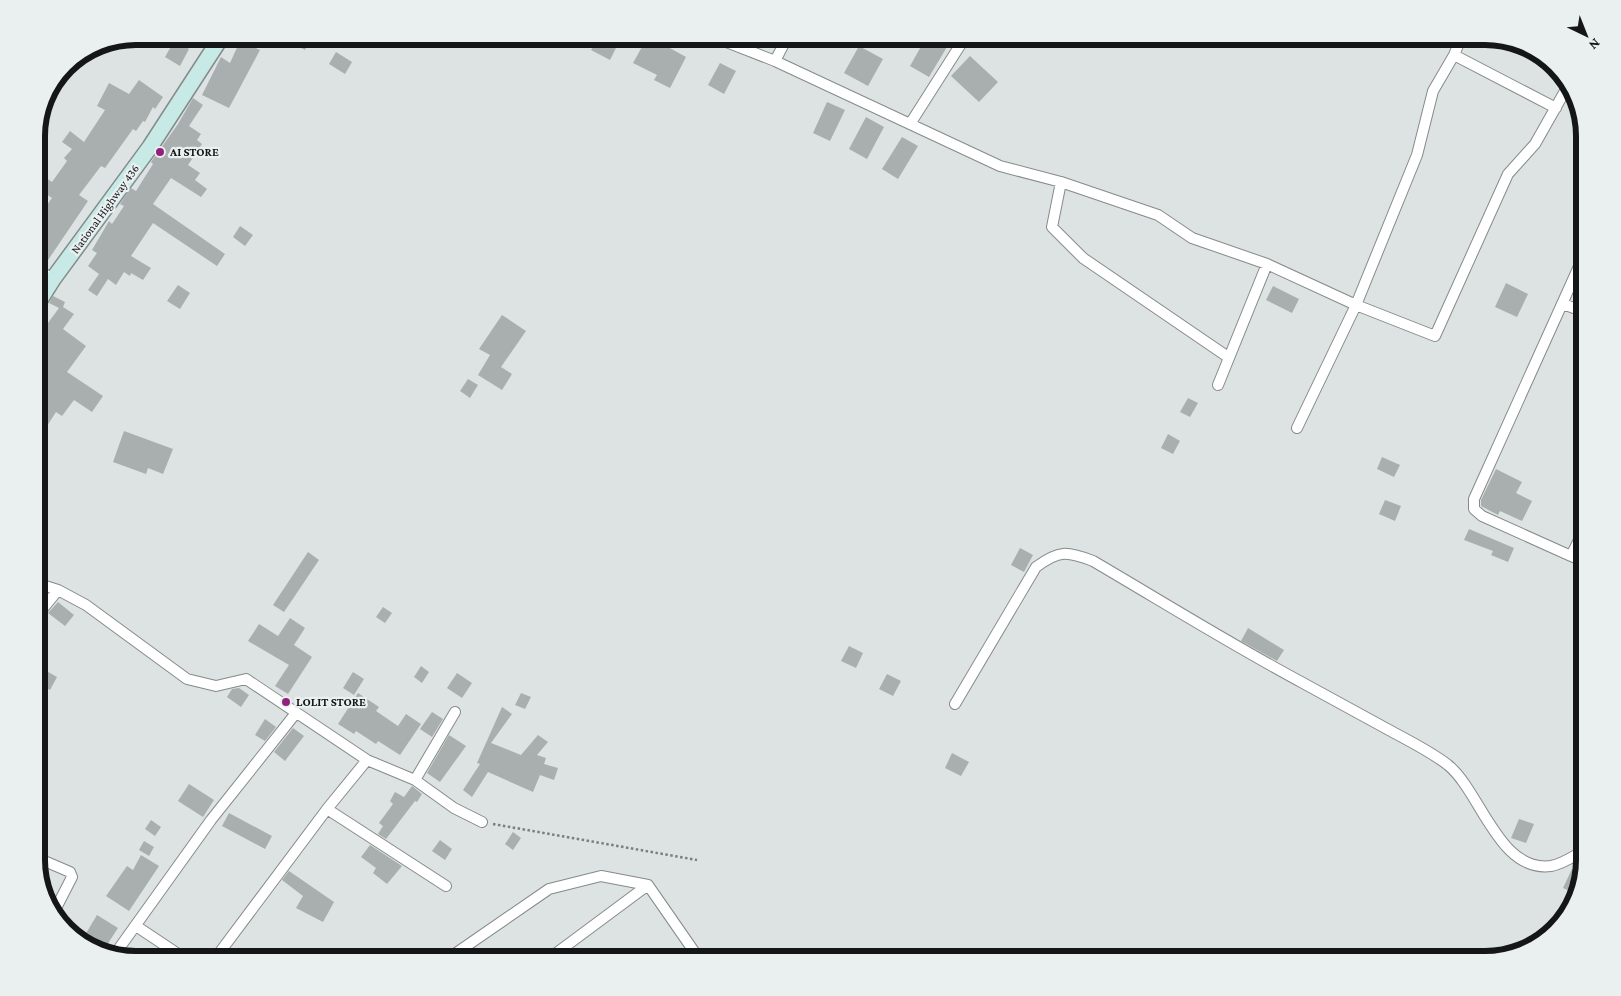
<svg xmlns="http://www.w3.org/2000/svg" width="1621" height="996" font-family="'Crimson Pro',serif">
<rect width="100%" height="100%" fill="#dce3e2"/>
<path fill="#a9afaf" d="M177,36H193L186,47L189,49L180,66L165,57Z
M278,36H312L305,50Z
M599,36H622L610,60L591,50Z
M648,36L686,57L670,88L654,80L657,75L633,63Z
M927,36L947,47L929,77L910,66Z
M240,41L260,50L229,108L202,95L221,57L230,63Z
M859,46L883,59L868,86L844,73Z
M336,52L352,62L345,74L329,64Z
M970,56L998,82L979,102L951,76Z
M720,63L736,71L724,94L708,85Z
M139,80L163,97L155,109L153,107L145,122L143,121L136,131L133,129L105,168L101,166L79,195L88,201L44,266L36,262V220L52,198L36,187V182L42,175L52,182L67,161L64,158L72,149L62,142L70,131L84,142L105,110L97,106L109,83L129,94Z
M193,98L203,105L189,126L201,134L197,140L202,144L188,165L200,173L195,180L207,189L201,197L171,178L153,204L225,254L217,266L153,223L131,256L151,268L143,280L131,273L130,276L124,272L116,285L108,279L97,296L88,290L99,274L88,266L97,253L92,250L109,221L112,224L124,206L120,204L131,188L136,191L153,164L151,162L178,124Z
M827,102L845,110L830,141L813,133Z
M866,117L884,127L867,159L849,149Z
M902,137L918,146L898,179L882,169Z
M240,226L253,235L245,246L233,237Z
M1506,283L1528,294L1517,317L1495,307Z
M178,285L190,293L180,309L167,301Z
M1273,286L1299,299L1292,313L1266,300Z
M53,296L65,302L63,307L74,314L63,329L86,346L67,372L103,396L92,412L74,400L62,416L56,412L36,443V319L45,327L59,308L49,303Z
M502,315L526,331L501,367L512,374L502,390L478,375L490,355L479,349Z
M468,379L478,385L470,398L460,391Z
M1188,398L1198,403L1190,417L1180,412Z
M124,431L173,449L163,474L148,468L146,474L113,462Z
M1168,434L1180,441L1173,454L1161,448Z
M1382,457L1400,465L1394,477L1377,469Z
M1496,469L1522,482L1516,493L1532,501L1522,521L1500,511L1498,515L1481,506V500Z
M1385,500L1401,506L1395,521L1379,514Z
M1469,529L1514,548L1508,562L1491,555L1493,551L1464,540Z
M1020,548L1033,555L1024,572L1011,565Z
M308,552L319,560L284,612L273,605Z
M58,602L74,615L65,626L48,613Z
M383,607L392,613L385,623L376,617Z
M290,618L305,628L294,645L312,657L288,694L275,686L289,665L248,641L259,624L278,636Z
M1248,628L1284,650L1277,661L1241,641Z
M849,646L863,653L856,668L841,661Z
M36,665L57,677L50,690L36,682Z
M421,666L429,672L422,683L414,677Z
M353,672L364,679L354,695L343,688Z
M457,673L472,683L462,698L447,688Z
M887,674L901,681L893,696L879,689Z
M239,688L249,695L241,707L227,697L232,689Z
M358,693L379,707L376,711L398,726L406,714L421,724L400,755L378,741L376,744L356,731L354,734L338,724Z
M521,693L531,697L525,709L515,705Z
M502,707L512,714L491,743L521,755L538,735L548,742L537,755L546,758L544,764L558,768L554,780L540,775L533,792L488,772L472,797L463,790L480,764L477,763Z
M432,712L443,719L432,737L420,729Z
M265,719L276,727L265,741L255,735Z
M293,728L304,736L285,761L274,752Z
M449,735L466,746L440,782L427,773Z
M952,753L969,762L961,776L945,768Z
M189,784L214,800L203,817L178,801Z
M412,786L422,794L417,802L415,801L386,839L378,834L383,826L379,823L393,804L390,801L395,792L404,797Z
M229,813L272,836L265,849L222,826Z
M1519,819L1534,824L1526,843L1511,838Z
M151,820L161,827L155,836L145,829Z
M513,832L521,838L513,850L505,844Z
M440,840L452,849L445,860L432,851Z
M144,841L154,847L149,856L139,850Z
M370,845L402,866L387,884L373,873L376,868L361,857Z
M141,855L159,866L129,911L106,896L127,866L133,870Z
M1572,869L1581,873L1576,894L1563,888Z
M289,871L334,902L323,922L296,908L303,896L282,880Z
M97,915L118,928L105,948L85,935Z"/>
<g fill="none" stroke-linecap="round" stroke-linejoin="round">
<g stroke="#848b8a" stroke-width="12">
<path id="minor" d="M711,36L775,61L1000,166L1061,182L1158,215L1192,238L1267,264L1356,305L1435,336L1508,174L1535,144L1569,84
M1454,55L1556,108
M775,61L788,36
M910,124L966,36
M1061,182L1052,227L1083,258L1228,357
M36,269L53,279
M1563,304L1585,312
M1218,385L1267,264
M1297,428L1356,305L1417,155L1433,91L1454,55L1462,36
M1585,528L1571,556L1585,562
M1571,556L1482,516L1474,509V499L1585,253
M36,583L58,590L86,605L187,679L216,686L246,679L367,760L415,780L455,712
M36,617L58,590
M955,704L1036,567C1059,550 1067,551 1093,561C1163,602 1232,645 1303,683C1332,699 1361,715 1389,730C1409,741 1430,751 1448,765C1481,792 1499,873 1551,866C1563,864 1574,856 1585,850
M415,780L454,808L482,822
M327,809L446,886
M36,855L42,860L70,872L72,877L53,914
M136,926L187,960
M115,954L211,820L296,713
M214,960L327,809L367,760
M446,960L549,889L601,876L648,885L700,960
M547,960L648,885
M682,960L693,950"/>
</g>
<g stroke="#848b8a" stroke-width="18">
<path id="secondary" d="M36,306L53,279L150,147L222,36"/>
</g>
<path stroke="#7a7e7e" stroke-width="2.5" stroke-dasharray="2.5 2.5" stroke-linecap="butt" d="M493,824L697,860"/>
<use href="#minor" stroke="#fff" stroke-width="10"/>
<use href="#secondary" stroke="#c7eae7" stroke-width="15"/>
</g>
<g fill="#94207d" stroke="#e9f0ef" stroke-width="2">
<circle cx="160" cy="152" r="5"/>
<circle cx="286" cy="702" r="5"/>
</g>
<g text-anchor="middle" dominant-baseline="central" stroke-width="4.5" stroke-linejoin="round" paint-order="stroke">
<g font-size="12" font-weight="bold" fill="#151717" stroke="#e9f0ef" text-anchor="start">
<text x="170" y="152">AI STORE</text>
<text x="296" y="702">LOLIT STORE</text>
</g>
<g font-size="12" fill="#151717" stroke="#e9f0ef">
<text transform="translate(105 209) rotate(-54)">National Highway 436</text>
</g>
</g>
<path d="M0 0H1621V996H0ZM136 45H1485A91 91 0 0 1 1576 136V860A91 91 0 0 1 1485 951H136A91 91 0 0 1 45 860V136A91 91 0 0 1 136 45Z" fill="#e9f0ef" fill-rule="evenodd"/>
<path fill="none" stroke="#151717" stroke-width="6" d="M136 45H1485A91 91 0 0 1 1576 136V860A91 91 0 0 1 1485 951H136A91 91 0 0 1 45 860V136A91 91 0 0 1 136 45Z"/>
<g transform="translate(1586 35) rotate(137)" stroke="#e9f0ef" stroke-width="4" paint-order="stroke">
<path d="M0-4L9 19L0 12L-9 19Z" fill="#151717"/>
<text y="-8" font-size="14" font-weight="bold" text-anchor="middle" fill="#151717">N</text>
</g>
</svg>
